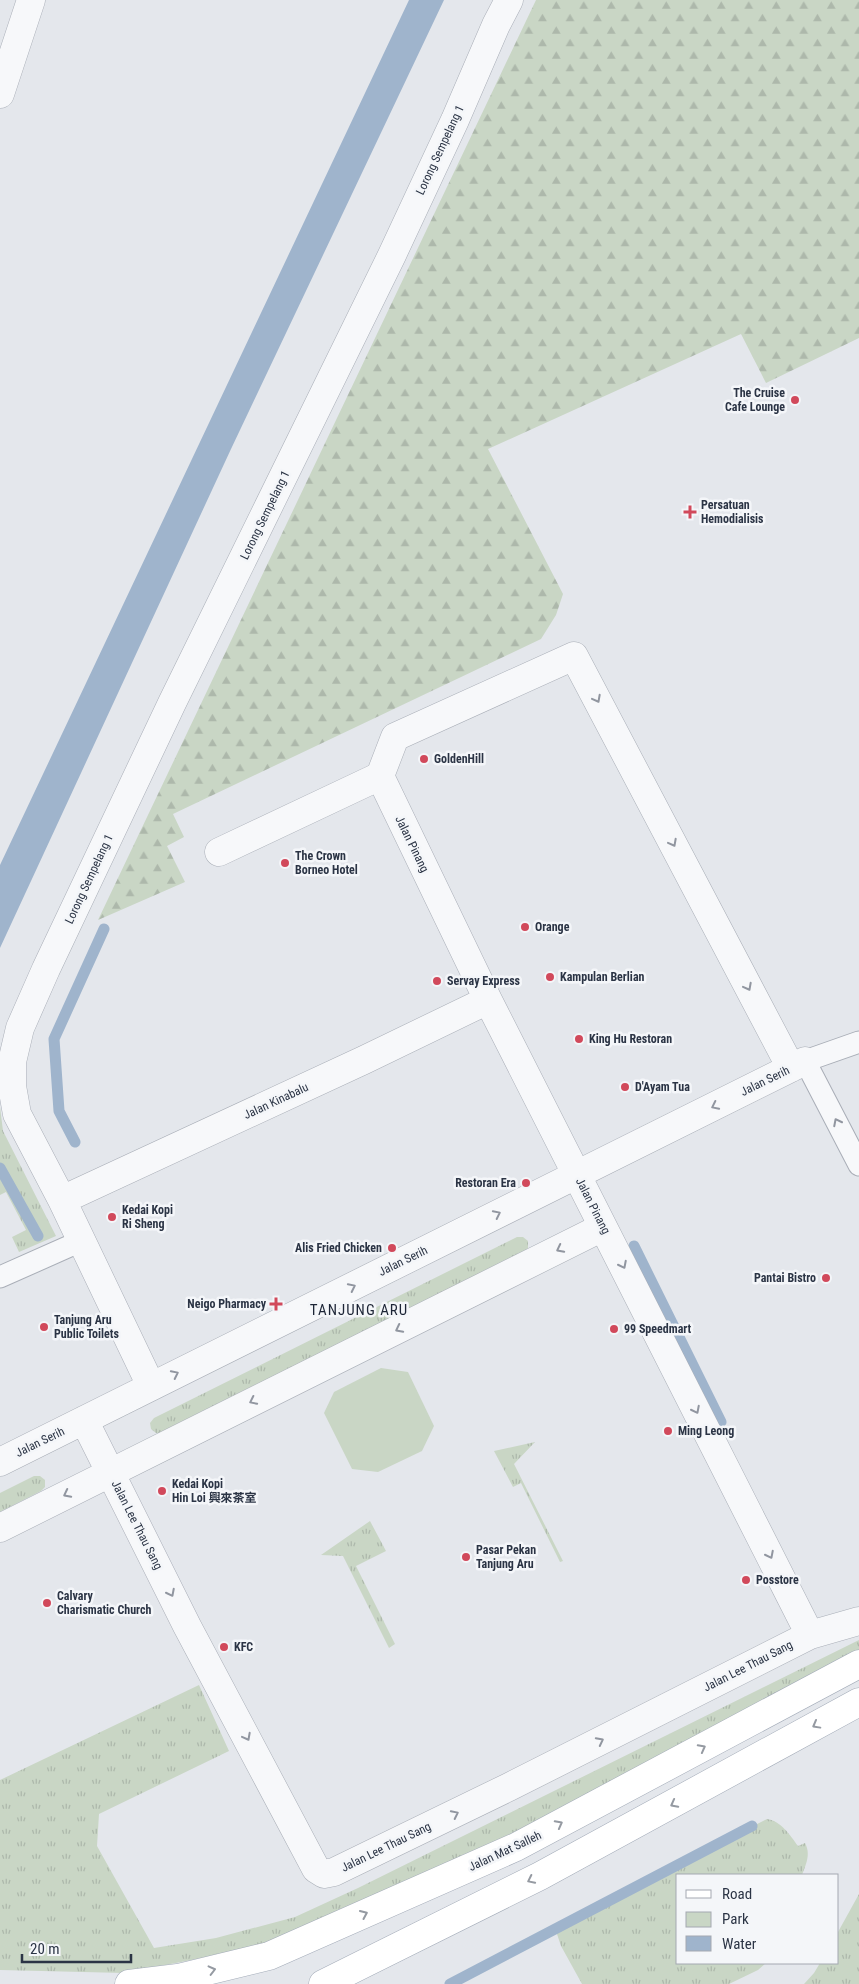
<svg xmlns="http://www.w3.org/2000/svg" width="859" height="1984" font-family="'Roboto Condensed','Noto Sans SC',sans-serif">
<defs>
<pattern id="grass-tufts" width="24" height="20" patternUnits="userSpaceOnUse" patternTransform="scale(1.25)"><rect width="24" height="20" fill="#c9d6c5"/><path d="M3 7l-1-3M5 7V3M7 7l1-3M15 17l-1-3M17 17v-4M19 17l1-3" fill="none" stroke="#adb8ab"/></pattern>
<pattern id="forest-firs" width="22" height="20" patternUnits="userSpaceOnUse" patternTransform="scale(1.25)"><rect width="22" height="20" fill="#c9d6c5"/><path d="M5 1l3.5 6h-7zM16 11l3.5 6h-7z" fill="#adb8ab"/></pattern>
</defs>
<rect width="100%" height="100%" fill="#e4e7ec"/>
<path fill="url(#grass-tufts)" d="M0,1107L3,1131L56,1236L19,1252L12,1237L26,1230L6,1192L0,1195Z
M517,1237H523L528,1241V1248L524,1252L162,1433H156L151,1429L150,1423L154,1418Z
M535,1442L514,1464L563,1561L560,1562L521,1483L513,1487L494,1451Z
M34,1476H40L45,1480V1487L41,1491L0,1512V1493Z
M370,1521L386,1551L356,1566L395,1644L389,1648L343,1556L321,1555Z
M859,1640V1651L441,1876L305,1938L124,1973L0,1970V1780L199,1685L229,1751L99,1814L97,1846L154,1948L216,1938L295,1917L358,1888Z
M767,1819C781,1821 790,1835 798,1846L805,1843C811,1854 806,1864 802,1875H678V1963H766L758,1970L729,1984H582L561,1946L555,1928Z
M859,1894V1984H804L814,1973L820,1963H838V1932Z"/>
<path fill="url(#forest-firs)" d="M536,0H859V338L766,383L741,334L488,449L563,594L556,615L541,639L173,814L184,837L167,846L185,882L98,920Z"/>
<path fill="#c9d6c5" d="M381,1368L408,1372L434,1426L422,1451L378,1472L352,1469L324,1413L334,1392Z"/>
<path fill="#9fb4cc" d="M409,0H444L231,449L0,948V865Z"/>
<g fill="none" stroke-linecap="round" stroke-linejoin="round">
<path stroke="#9fb4cc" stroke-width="11" d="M75,1142L59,1111L54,1039L104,929
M0,1168L38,1236
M634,1246L721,1422
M450,1984L752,1826"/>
<g stroke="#a9aeb7" stroke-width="23">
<path id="service" d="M859,1042L805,1061L859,1165
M0,1277L81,1241"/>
</g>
<g stroke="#a9aeb7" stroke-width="29">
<path id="minor" d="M0,94L31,0
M380,776L488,1000L810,1635
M219,852L380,776L395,737L574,656L791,1068
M62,1200L364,1060L488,1000
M151,1386L62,1200L17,1114L12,1086V1062L20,1028L46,969L172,703L392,255L455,120L496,25L509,0
M84,1420L187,1626L316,1869L324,1874L334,1872L509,1787L810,1635L859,1621
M0,1462L805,1061
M0,1528L603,1227"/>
</g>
<g stroke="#a3abb8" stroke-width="29">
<path id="primary" d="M129,1984L178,1978L269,1956L516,1847L859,1664
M323,1984L540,1876L859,1702"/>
</g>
<use href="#service" stroke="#f7f8fa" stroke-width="21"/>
<use href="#minor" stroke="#f7f8fa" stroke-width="28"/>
<use href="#primary" stroke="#fff" stroke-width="28"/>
</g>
<defs><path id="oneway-chevron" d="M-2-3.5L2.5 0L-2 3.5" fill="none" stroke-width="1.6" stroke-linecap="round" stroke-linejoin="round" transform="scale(1.25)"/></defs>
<g stroke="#9196a0">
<use href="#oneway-chevron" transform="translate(597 699) rotate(62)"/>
<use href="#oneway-chevron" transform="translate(673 843) rotate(62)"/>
<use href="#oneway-chevron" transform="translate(748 987) rotate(62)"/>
<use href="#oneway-chevron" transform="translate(715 1106) rotate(154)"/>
<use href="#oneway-chevron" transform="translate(837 1122) rotate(-117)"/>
<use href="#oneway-chevron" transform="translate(497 1214) rotate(-26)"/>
<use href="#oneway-chevron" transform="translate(560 1249) rotate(153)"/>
<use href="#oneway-chevron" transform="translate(623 1265) rotate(63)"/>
<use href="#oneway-chevron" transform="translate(352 1287) rotate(-26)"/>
<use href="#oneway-chevron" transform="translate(399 1329) rotate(153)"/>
<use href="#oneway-chevron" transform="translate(175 1374) rotate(-26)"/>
<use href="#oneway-chevron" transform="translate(253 1401) rotate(154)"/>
<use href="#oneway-chevron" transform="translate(696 1410) rotate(63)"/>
<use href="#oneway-chevron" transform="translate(67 1494) rotate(153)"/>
<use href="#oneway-chevron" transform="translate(770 1555) rotate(63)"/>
<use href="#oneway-chevron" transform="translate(171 1593) rotate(63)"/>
<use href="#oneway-chevron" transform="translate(247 1737) rotate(62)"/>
<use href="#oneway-chevron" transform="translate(600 1741) rotate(-27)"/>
<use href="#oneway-chevron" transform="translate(455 1814) rotate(-26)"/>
</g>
<g stroke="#959aa2">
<use href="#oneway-chevron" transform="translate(816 1725) rotate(151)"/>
<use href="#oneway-chevron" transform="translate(702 1748) rotate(-28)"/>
<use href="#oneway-chevron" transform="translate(674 1804) rotate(152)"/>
<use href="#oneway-chevron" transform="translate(559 1824) rotate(-28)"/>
<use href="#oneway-chevron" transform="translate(531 1880) rotate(154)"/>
<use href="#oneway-chevron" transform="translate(364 1914) rotate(-24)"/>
<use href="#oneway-chevron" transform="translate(212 1970) rotate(-14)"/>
</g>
<g fill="#d1495b" stroke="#f4f6f9" stroke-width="2">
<circle cx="795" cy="400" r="5"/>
<path d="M687.5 504.5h5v5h5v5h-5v5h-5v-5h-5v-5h5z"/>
<circle cx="424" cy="759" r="5"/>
<circle cx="285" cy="863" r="5"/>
<circle cx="525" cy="927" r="5"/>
<circle cx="550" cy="977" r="5"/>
<circle cx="437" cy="981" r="5"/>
<circle cx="579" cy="1039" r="5"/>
<circle cx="625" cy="1087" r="5"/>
<circle cx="526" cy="1183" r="5"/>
<circle cx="112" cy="1217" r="5"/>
<circle cx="392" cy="1248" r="5"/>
<circle cx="826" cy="1278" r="5"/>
<path d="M273.5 1296.5h5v5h5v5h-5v5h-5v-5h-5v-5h5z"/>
<circle cx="44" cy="1327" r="5"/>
<circle cx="614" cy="1329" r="5"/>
<circle cx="668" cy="1431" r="5"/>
<circle cx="162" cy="1491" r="5"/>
<circle cx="466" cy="1557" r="5"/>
<circle cx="746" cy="1580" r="5"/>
<circle cx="47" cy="1603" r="5"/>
<circle cx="224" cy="1647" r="5"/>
</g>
<g text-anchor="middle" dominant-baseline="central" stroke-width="5" stroke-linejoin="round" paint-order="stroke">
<g font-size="12" fill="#2b3445" stroke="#f4f6f9">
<text transform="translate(440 150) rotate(-65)">Lorong Sempelang 1</text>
<text transform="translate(265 515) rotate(-64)">Lorong Sempelang 1</text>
<text transform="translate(412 844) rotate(64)">Jalan Pinang</text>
<text transform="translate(89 879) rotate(-65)">Lorong Sempelang 1</text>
<text transform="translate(765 1081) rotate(-26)">Jalan Serih</text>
<text transform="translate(276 1101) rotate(-25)">Jalan Kinabalu</text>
<text transform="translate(593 1206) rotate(63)">Jalan Pinang</text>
<text transform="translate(403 1261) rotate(-26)">Jalan Serih</text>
<text transform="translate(40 1442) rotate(-26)">Jalan Serih</text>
<text transform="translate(137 1525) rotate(63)">Jalan Lee Thau Sang</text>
<text transform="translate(748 1666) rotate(-27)">Jalan Lee Thau Sang</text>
<text transform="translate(386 1847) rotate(-26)">Jalan Lee Thau Sang</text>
<text transform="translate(505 1851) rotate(-25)">Jalan Mat Salleh</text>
</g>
<g font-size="12" font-weight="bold" fill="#2b3445" stroke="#f4f6f9" text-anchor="start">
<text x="785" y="393" text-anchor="end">The Cruise<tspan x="785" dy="14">Cafe Lounge</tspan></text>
<text x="701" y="505">Persatuan<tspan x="701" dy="14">Hemodialisis</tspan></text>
<text x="434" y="759">GoldenHill</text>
<text x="295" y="856">The Crown<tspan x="295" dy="14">Borneo Hotel</tspan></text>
<text x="535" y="927">Orange</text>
<text x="560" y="977">Kampulan Berlian</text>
<text x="447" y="981">Servay Express</text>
<text x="589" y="1039">King Hu Restoran</text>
<text x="635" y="1087">D'Ayam Tua</text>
<text x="516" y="1183" text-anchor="end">Restoran Era</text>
<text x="122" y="1210">Kedai Kopi<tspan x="122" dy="14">Ri Sheng</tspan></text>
<text x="382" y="1248" text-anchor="end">Alis Fried Chicken</text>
<text x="816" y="1278" text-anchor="end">Pantai Bistro</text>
<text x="266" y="1304" text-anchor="end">Neigo Pharmacy</text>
<text x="54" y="1320">Tanjung Aru<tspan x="54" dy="14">Public Toilets</tspan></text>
<text x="624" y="1329">99 Speedmart</text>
<text x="678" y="1431">Ming Leong</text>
<text x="172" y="1484">Kedai Kopi<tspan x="172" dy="14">Hin Loi 興來茶室</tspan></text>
<text x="476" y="1550">Pasar Pekan<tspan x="476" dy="14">Tanjung Aru</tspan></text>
<text x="756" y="1580">Posstore</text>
<text x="57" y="1596">Calvary<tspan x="57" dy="14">Charismatic Church</tspan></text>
<text x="234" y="1647">KFC</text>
</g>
<g font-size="15" letter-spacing="1" fill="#1d2536" stroke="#f4f6f9">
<text x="359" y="1310">TANJUNG ARU</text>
</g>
</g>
<rect x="676" y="1874" width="162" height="90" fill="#f4f6f9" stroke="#a4a8b1"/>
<rect x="686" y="1890" width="25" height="8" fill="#ffffff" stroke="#a4a8b1"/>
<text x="722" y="1899" font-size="15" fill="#2b3445">Road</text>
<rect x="686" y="1912" width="25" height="15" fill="#c9d6c5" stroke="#a4a8b1"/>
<text x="722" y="1924" font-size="15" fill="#2b3445">Park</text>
<rect x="686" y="1936" width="25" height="15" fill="#9fb4cc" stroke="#a4a8b1"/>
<text x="722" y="1949" font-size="15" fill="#2b3445">Water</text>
<path d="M22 1954v8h109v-8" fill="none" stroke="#2b3445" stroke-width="2.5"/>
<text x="30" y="1954" font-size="15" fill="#2b3445" stroke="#f4f6f9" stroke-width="4" paint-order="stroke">20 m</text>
</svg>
